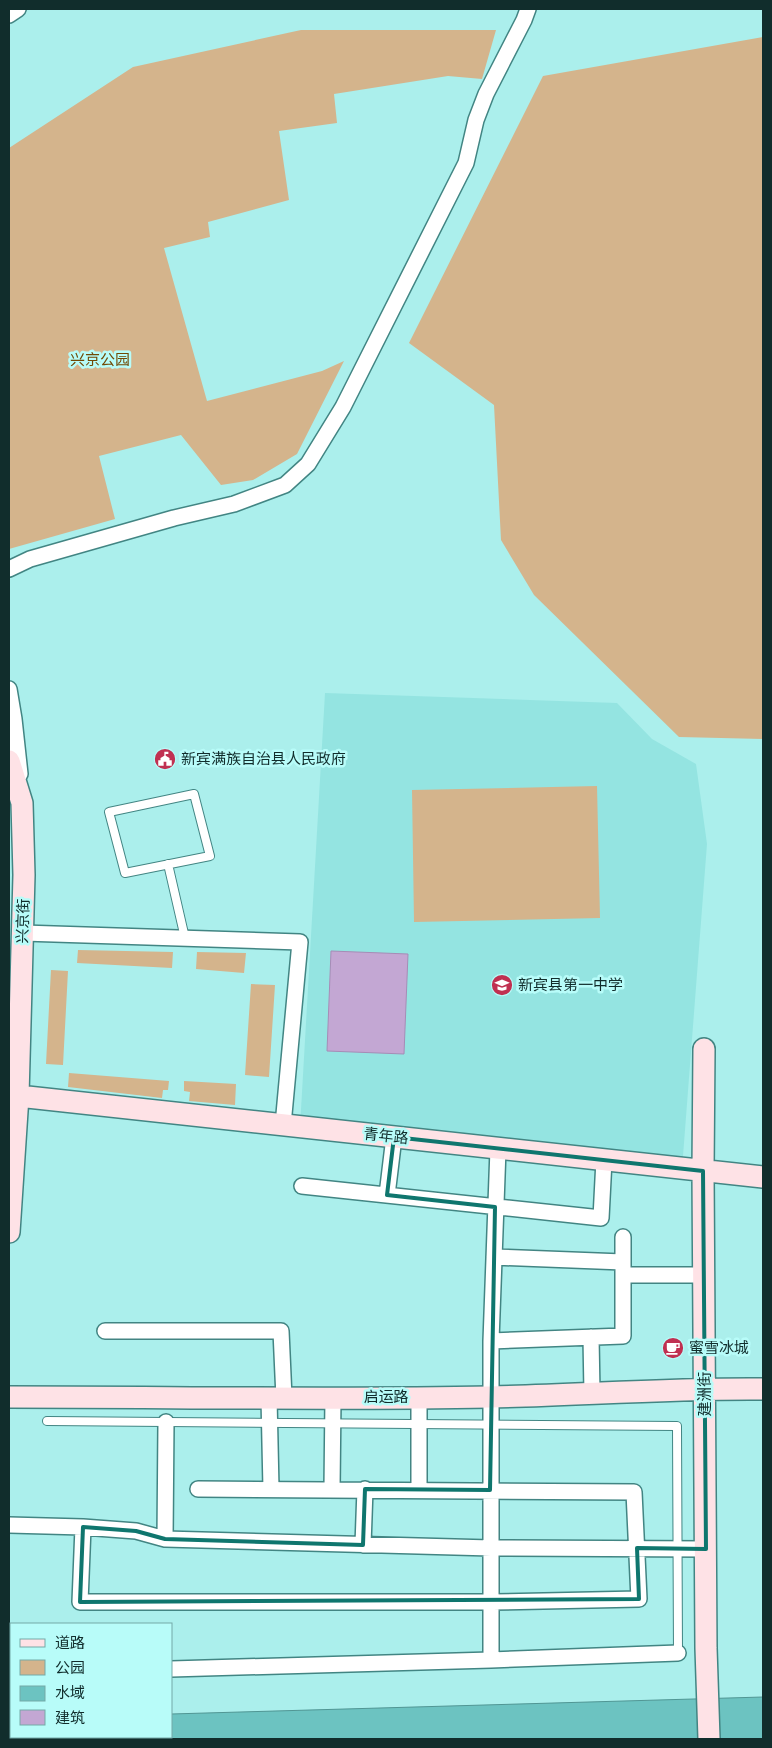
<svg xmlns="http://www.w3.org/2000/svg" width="772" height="1748" font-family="Roboto,'Noto Sans SC',sans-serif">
<rect width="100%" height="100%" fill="#abefec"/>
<path fill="#94e4e1" d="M325,693L617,703L652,739L696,764L707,844L682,1169L300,1127Z"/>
<path fill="#d4b48c" d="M301,30H496L482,79L448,76L334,94L337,123L279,131L289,200L208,222L210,237L164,248L207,401L322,371L344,361L297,454L253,480L221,485L181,435L99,456L115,519L9,549V148L133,67Z
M763,37V739L679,737L534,595L501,540L494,405L409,343L543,76Z
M597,786L600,918L414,922L412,790Z
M78,950L173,952L172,968L77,963Z
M197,952L246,953L244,973L196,969Z
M51,970L68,971L63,1065L46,1064Z
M251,984L275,985L269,1077L245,1075Z
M69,1073L169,1081L168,1090H163L162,1098L68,1087Z
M184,1081L236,1084L235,1105L189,1101L190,1092L184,1091Z"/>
<path fill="#6cc3c1" stroke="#519694" d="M763,1697V1739H9V1723L11,1722V1737H171V1714Z"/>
<path fill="#c3a7d3" stroke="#a68cb6" d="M331,951L408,954L404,1054L327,1051Z"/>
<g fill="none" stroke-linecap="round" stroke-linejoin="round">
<g stroke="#428583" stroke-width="10">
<path id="lane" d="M194,794L210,856L125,873L109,812Z
M168,864L185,938
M47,1421L677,1426L678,1653"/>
</g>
<g stroke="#428583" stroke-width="18">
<path id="street" d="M9,15L18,9
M9,569L30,559L174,518L234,504L285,485L308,464L343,407L466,163L476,120L486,94L524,20L528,9
M9,689L14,719L20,774
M23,933L300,942L283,1125
M302,1186L601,1218L604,1160
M387,1195L394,1137
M494,1257L623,1262
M623,1275H704
M105,1331H281L284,1398
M591,1337L592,1393
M491,1341L623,1336V1237
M419,1397V1489
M269,1398L271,1489
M332,1489L333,1397
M9,1525L83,1527L136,1531L165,1539L491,1548L706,1549
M83,1527L80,1602H492L639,1599L634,1492L198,1489
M165,1539L166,1422
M363,1545L365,1489
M491,1660V1341L498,1149
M171,1669L491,1660L678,1653
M9,1671H11"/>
</g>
<g stroke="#428583" stroke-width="24">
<path id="secondary" d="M9,761L22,803L24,875L18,1096L9,1232
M704,1049L703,1171L706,1648L709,1739
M9,1095L763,1177
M9,1397C169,1397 330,1400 490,1397C581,1395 672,1388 763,1389"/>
</g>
<use href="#lane" stroke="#fff" stroke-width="8"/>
<use href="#street" stroke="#fff" stroke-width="15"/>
<use href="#secondary" stroke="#fee2e6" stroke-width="21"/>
</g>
<path fill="none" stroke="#0f766e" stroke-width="4" stroke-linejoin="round" d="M394,1137L703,1171L706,1549L637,1548L639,1599L80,1602L83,1527L136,1531L165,1539L363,1545L365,1489L490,1490L495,1207L387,1195Z"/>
<defs>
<g id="civic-disc" transform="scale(1.125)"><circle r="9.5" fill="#c03051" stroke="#b8fcf9"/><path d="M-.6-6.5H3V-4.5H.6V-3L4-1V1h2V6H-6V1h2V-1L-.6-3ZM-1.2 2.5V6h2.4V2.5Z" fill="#fff"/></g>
<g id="school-disc" transform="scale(1.125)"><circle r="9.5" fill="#c03051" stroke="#b8fcf9"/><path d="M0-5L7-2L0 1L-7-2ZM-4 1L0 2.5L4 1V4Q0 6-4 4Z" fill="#fff"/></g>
<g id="cafe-disc" transform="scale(1.125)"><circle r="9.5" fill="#c03051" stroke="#b8fcf9"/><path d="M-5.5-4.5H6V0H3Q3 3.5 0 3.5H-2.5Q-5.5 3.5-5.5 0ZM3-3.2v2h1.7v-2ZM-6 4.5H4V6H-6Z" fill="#fff"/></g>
</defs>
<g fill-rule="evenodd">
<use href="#civic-disc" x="165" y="759"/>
<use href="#school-disc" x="502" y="985"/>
<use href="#cafe-disc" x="673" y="1348"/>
</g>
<g text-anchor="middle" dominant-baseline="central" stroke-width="5" stroke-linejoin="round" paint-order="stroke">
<g font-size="15" fill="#714905" stroke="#b8fcf9">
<text x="100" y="360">兴京公园</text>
</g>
<g font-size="15" fill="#112d2c" stroke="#b8fcf9" text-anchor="start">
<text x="181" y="759">新宾满族自治县人民政府</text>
<text x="518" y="985">新宾县第一中学</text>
<text x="689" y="1348">蜜雪冰城</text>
</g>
<g font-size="15" fill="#112d2c" stroke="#b8fcf9">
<text transform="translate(23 921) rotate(-88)">兴京街</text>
<text transform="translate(386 1136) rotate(6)">青年路</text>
<text transform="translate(705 1394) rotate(-90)">建洲街</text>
<text x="386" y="1397">启运路</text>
</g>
</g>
<rect width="772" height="1748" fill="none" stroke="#112d2c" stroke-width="20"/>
<rect x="10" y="1623" width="162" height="115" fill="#b8fcf9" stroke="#75a9a7"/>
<rect x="20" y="1639" width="25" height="8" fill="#fee2e6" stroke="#75a9a7"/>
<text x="55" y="1648" font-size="15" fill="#112d2c">道路</text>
<rect x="20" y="1660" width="25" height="15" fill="#d4b48c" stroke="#75a9a7"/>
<text x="55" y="1673" font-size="15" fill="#112d2c">公园</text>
<rect x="20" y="1686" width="25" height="15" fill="#6cc3c1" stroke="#75a9a7"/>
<text x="55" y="1698" font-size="15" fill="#112d2c">水域</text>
<rect x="20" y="1710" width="25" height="15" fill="#c3a7d3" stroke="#75a9a7"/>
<text x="55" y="1723" font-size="15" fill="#112d2c">建筑</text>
</svg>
